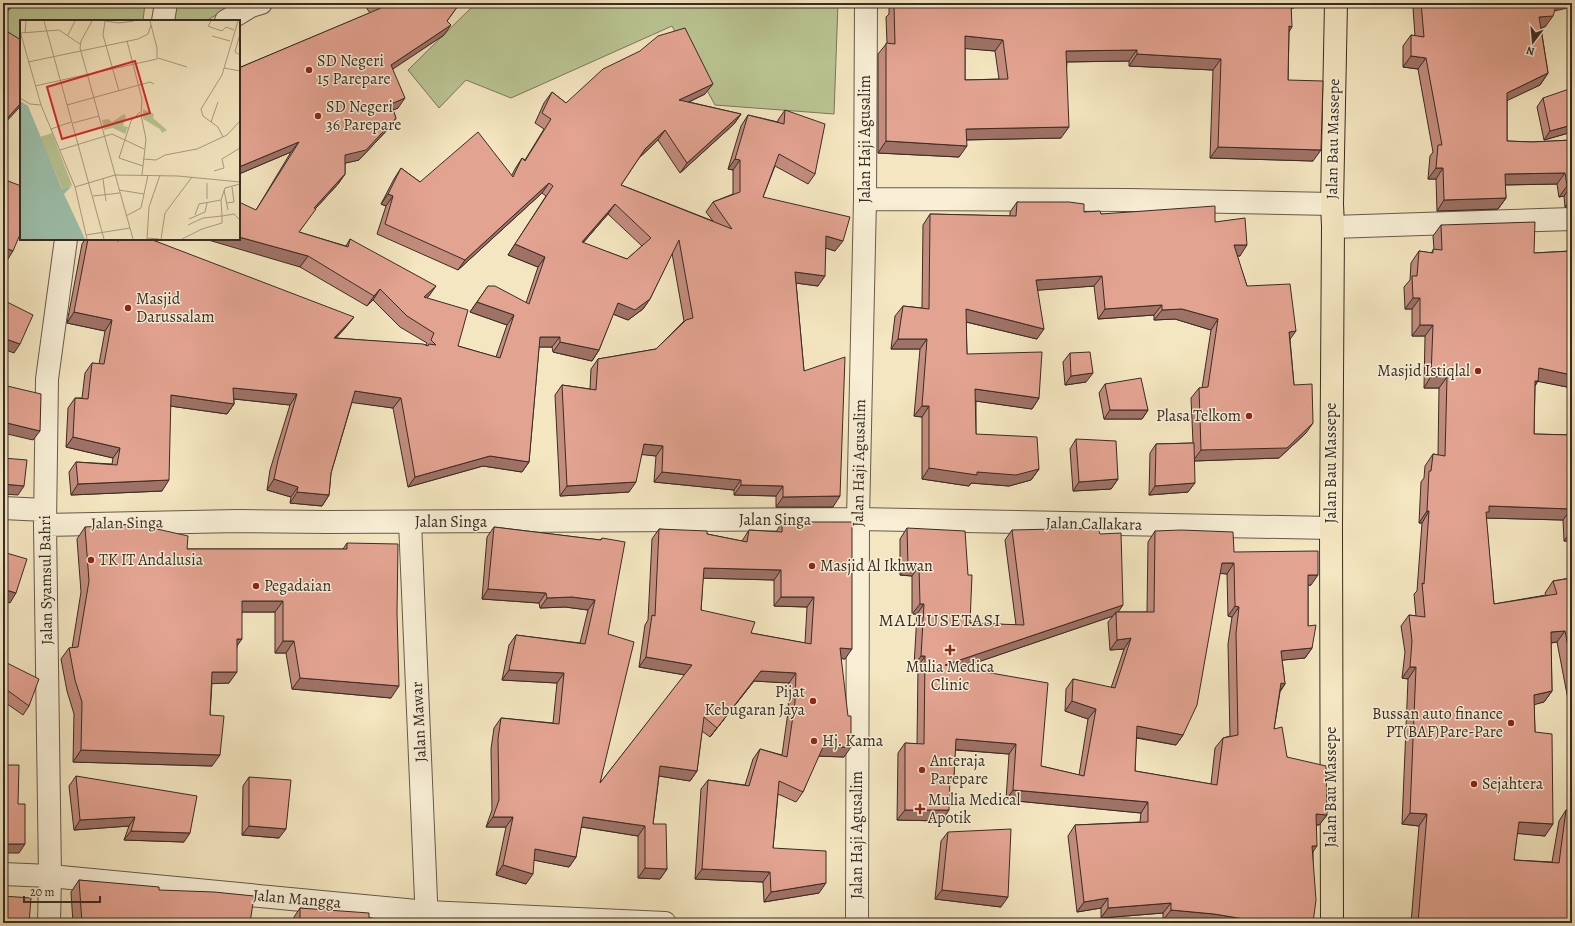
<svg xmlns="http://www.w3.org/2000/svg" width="1575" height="926" font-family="Alegreya,serif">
<rect width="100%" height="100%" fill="#f4e6c0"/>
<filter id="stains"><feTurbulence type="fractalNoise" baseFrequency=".005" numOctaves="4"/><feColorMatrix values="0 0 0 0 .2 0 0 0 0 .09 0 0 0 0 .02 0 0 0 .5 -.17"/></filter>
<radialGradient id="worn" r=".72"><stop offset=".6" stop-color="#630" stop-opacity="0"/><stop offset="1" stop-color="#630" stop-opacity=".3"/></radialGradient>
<path fill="#bac593" stroke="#78785c" d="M3,3H145L143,21H21V43L3,27Z
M171,3H221L226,9L206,21H168Z
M476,3H838L834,114L715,105L672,26L511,98L466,80L439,108L408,70Z"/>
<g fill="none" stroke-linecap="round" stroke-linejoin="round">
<g stroke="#665a4c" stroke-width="24">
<path id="minor" d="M163,21L166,3
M226,21L251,6L261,3
M865,199L1130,200L1332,204
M1333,227L1572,219
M3,508L45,510
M410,522L427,923
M45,525L238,521L328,522L858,519L1331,528
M3,874L50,876L427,912L665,923
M49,923L50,876L45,525L47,379L66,239
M857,923L858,519L865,199L866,3"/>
</g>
<g stroke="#372c26" stroke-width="24">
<path id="highway" d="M1332,923L1331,528L1333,227L1332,204L1336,3"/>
</g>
<use href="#minor" stroke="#f8efd6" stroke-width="22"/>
<use href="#highway" stroke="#f4e6c0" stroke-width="22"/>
</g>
<path fill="#c38c7d" stroke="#372c26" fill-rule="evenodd" d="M363,3H460L447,21L444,35L392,69L398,108L393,110L396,118L389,128L359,160L345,163V174L338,184L315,209L299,232L346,246L350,239L429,296L427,298L458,346L496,357L507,325L470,312L488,286L526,303L538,267L508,255L546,196L542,193L458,270L377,234L386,206L381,204L394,179L401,168L420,182L512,175L515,169L522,158L525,160L544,129L535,123L544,103L552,92L566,103L705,94L689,102L741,114L734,124L680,173L658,140L639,158L621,185L713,221L706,212L713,202L733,194V170L728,169L741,126L748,115L778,122V120L785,110L815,174L808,184L775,166L763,197L835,251L826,248L818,286L796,283L804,371L833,507H776V496L734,495V490L654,482L656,456L642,454L629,492L560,496L555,395L562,385L590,389L591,369L598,359L656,349L684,321L672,253L650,299L643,309L628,320L613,314L599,350L592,361L553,352L552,347H539L529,462L522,472L483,466L408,487L393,408L352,402L331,473L329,495L322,506L290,503L291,497L267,490L270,470L290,405L234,399V404L227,414L170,406L162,491L71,495L69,472L76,462L112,464L113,458L66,447L68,408L75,398H82L85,373L92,363L99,364L105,331L67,323L82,244L85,239H110L114,240V239H150L346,327L336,338L426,345L427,343L400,327L373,300L367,306L300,267L256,210L291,152L239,174V62L241,67L370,13ZM608,214L642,246L627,259L583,243Z
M468,3H477L474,7Z
M889,3H1297L1294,8H1291L1289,32L1288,80L1313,161L1210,158L1213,70L1129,66V61L1067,62L1061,138L966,140L959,157L878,153V54L887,43L886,17L889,14ZM965,48L995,51L999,79L965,80Z
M1416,3H1572L1554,11L1545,27L1541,28L1548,73L1540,85L1507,100V141L1532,142L1572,140V208L1565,207L1564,196L1559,197L1557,184L1505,185L1506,198L1498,209L1437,211L1436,179H1428L1430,156L1433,152L1418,69L1403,67V46L1411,35L1415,36L1413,8Z
M1543,98L1572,132L1544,140L1537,107Z
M1017,202L1101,214L1215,222L1240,256H1237L1247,286L1290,339L1294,385L1306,433L1279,458L1194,461L1188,492L1149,495L1150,453L1156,444L1193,443L1191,398L1199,388H1202L1211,330L1175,319L1154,320V315L1098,319L1094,286L1037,290V339L966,322L967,354L1039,398L1032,409L976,401V434L1039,469L1031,480L1009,486L971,483L969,486L922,479V417L914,416L920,349H891L895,316L903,306L922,308L923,225L930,214L1010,216V212Z
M1441,225L1534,253L1570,251L1568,232L1572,226V388L1538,381L1535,386L1534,434L1572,435V564L1568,541H1564L1563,520L1486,518L1494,604L1546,595L1545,593L1553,581L1570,578L1572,576V715H1571L1557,642L1551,643L1552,691L1544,702L1534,704L1535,732L1545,836L1517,833L1514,860L1552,862L1559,821L1566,810L1572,923H1411L1419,826L1402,824L1408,679L1402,678L1405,652L1401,626L1409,615L1416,616L1414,594L1417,591L1422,523H1419L1421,482L1424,478L1425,466L1433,454L1438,455L1439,388H1424L1425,336H1412V309H1405L1404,287L1410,280L1411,263L1419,251L1431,253L1434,249L1433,236Z
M1070,353L1086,382L1065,385L1063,362Z
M1105,384L1148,410L1142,419H1104L1099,393Z
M1076,439L1118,479L1111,489L1073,491L1070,449Z
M782,522L845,659L841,658L844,757L818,756L803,792L796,802L778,794L773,848L819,893L764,902L763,882L695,879L701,789L708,780L745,785L753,759L760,749L782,755L788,712L789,683L754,681L710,737L702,731L697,771L690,781L659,776L653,824L667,869L660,879L638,878V836L581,827L576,857L569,867L534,860L526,884L496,875L506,827H486L492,810L491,749L494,728L501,718L553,723L557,683L502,680L509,645L516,635L580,643L588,610L565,607L540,608L539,603L482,599L487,537L494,527L600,540L602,538L608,634L600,783L685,675L639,667L645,625L648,620L652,539L659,529L707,534L742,541L749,530L776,532ZM703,578L774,580V606L807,607L805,643L751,633L701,610Z
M85,527L187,549H343L347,543L391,698L292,689L286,653H275V612H242L237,647L229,683H212L210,715L212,766L73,762L74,714L67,691L61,659L69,648H72L81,592L77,539Z
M907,528L970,623L1016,625L1005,540L1012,530L1118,612H1147L1148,542L1155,531L1234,552L1311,585H1308V626L1312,648L1305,658L1282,660L1285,684L1280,692L1274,729L1287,757L1327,815L1319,825H1316L1313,853V923H1190L1163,920V913L1101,918V908L1077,912L1068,836L1075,825L1140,822L1141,813L1006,800L1009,754L955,750L954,776L949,782L942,821L897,820L898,753L905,743L917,744L918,667L914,666L917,614H912V576L900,575V539ZM1220,573L1227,574L1228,616L1232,617L1228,644L1230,736L1223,738L1215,748L1211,784L1135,771L1136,738L1176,745L1183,735ZM1113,616L1108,622L1110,650L1124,649L1111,688L1073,679L1066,689L1065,711L1088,719L1079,775L1041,766L960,668Z
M3,661L29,706L23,715L3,701Z
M76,776L184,842L124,840L129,826L74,830L69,786Z
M249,777L279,838L242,835L243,786Z
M948,832L1001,907L935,899L941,841Z
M79,880L159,890L250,923H73L71,892Z
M300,908L369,918L410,923H294V917Z"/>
<path fill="#9f7266" stroke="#372c26" d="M12,3H16L3,15V11Z
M1286,3H1297L1294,8H1282Z
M1556,3H1572V7L1550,12Z
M1553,16L1545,27L1531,29L1539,17Z
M451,25L444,35L384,75L391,65Z
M1289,26L1292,27L1285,38Z
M965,36L1003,40L995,51L957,48Z
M1137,50L1129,61L1058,62L1066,51Z
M1137,54L1221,59L1213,70L1129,66Z
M1411,56L1426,58L1418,69L1403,67Z
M1548,73L1540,85L1500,104L1507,93Z
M713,84L705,94L672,110L679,100Z
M405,98L398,108L384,114L391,104Z
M21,103V105L19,108L3,125V123Z
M741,114L734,124L680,173L687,163Z
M396,118L389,128L359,160L337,165L345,155Z
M1572,125V132L1544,140L1550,131Z
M1069,127L1061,138L958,140L966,129Z
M665,130L658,140L638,159L645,149Z
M886,141L967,146L959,157L878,153Z
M299,142L291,152L239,174V167Z
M1218,147L1321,150L1313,161L1210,158Z
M735,159L740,160L733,170L728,169Z
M1436,168H1443L1436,179H1428Z
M1565,173L1557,184L1497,185L1505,174Z
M345,174L338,184L306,219L314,208Z
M549,183L542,193L458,270L465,260Z
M1572,185L1564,196L1559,197L1567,186Z
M388,194L393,196L386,206L381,204Z
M1572,197V208L1565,207Z
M1506,198L1498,209L1437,211L1444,200Z
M615,204L608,214L574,253L582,242Z
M826,236L843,241L835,251L819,246Z
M239,237L308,256L300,267L205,239H239Z
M515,244L545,257L538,267L508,255Z
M1234,245H1247L1240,256L1227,255Z
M3,247L13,251L6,262L3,260Z
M795,272L825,276L818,286L788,282Z
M1102,276L1094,286L1028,291L1036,280Z
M436,286L429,296L417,307L424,297Z
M380,289L373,300L367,306L374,296Z
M1413,298H1420L1412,309H1405Z
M650,299L643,309L628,320L610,313L618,303Z
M477,302L514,315L507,325L470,312Z
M1162,305L1154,315L1098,319L1105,309Z
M966,309L1044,329L1037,339L958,320Z
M1182,309L1218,319L1211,330L1175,319L1154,320L1162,310Z
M74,312L112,320L105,331L67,323Z
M354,317L346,327L326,348L334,338Z
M1420,325H1433L1425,336H1412Z
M1296,331L1288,342L1289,332Z
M540,337H560L552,347H533Z
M3,338L20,344L14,353L3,349Z
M898,339H927L920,349H891Z
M560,342L599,350L592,361L553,352Z
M1539,368L1572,375V388L1531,380Z
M1093,373L1086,382L1065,385L1071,376Z
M1431,376L1447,377L1439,388H1424Z
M1535,381H1538L1530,393Z
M233,388L297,394L290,405L226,398Z
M975,389L1039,398L1032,409L968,400Z
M355,391L401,398L393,408L348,402Z
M171,395L234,404L227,414L163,405Z
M922,406H929L922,417L914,416Z
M1110,410H1148L1142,419H1104Z
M3,422L40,431L33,440L3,433Z
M1313,423L1306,433L1279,458L1193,461L1201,450Z
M73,437L120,448L113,458L66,447Z
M644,444L663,446L656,456L636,454Z
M490,456L529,462L522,472L483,466L408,487L415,477Z
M929,468L977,472L1039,469L1031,480L1009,486L971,483L969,486L922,479Z
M662,472L741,480L734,490L654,482Z
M274,479L298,487L291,497L267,490Z
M1118,479L1111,489L1073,491L1079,482Z
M169,480L162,491L71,495L78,484Z
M636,482L629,492L560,496L567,486Z
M1195,483L1188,492L1149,495L1155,486Z
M3,484L24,486L18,495L3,494Z
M741,485L783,486L776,496L734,495Z
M297,492L329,495L322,506L290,503Z
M840,496L833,507H776L783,497Z
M1489,506L1571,509L1563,520L1484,518L1478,523Z
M1427,511H1429L1422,523H1419Z
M1572,530V536L1568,541H1564Z
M1222,563H1234L1227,574L1215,573Z
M908,565L919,566L912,576L900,575Z
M704,568L781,570L774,580L697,578Z
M1308,575H1318L1311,585L1301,586Z
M3,589L16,593L10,603L3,601Z
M488,589L546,593L539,603L482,599Z
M572,597L595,600L588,610L565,607L540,608L547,598Z
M781,597H814L807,607L774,606Z
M242,601H283L275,612H234Z
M920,604H924L917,614H912Z
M1123,605L1116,615V612L1113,616L937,676L945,665Z
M1235,606L1239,607L1232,617L1228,616Z
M1565,631L1557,642L1543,644L1551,632Z
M1131,638L1124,649L1110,650L1117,640Z
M237,639H242L234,650Z
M283,641H294L286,653H275Z
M840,648L852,649L845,659L833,658Z
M1312,648L1305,658L1274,661L1281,651Z
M921,656H925L918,667L914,666Z
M646,657L692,665L685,675L639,667Z
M1410,667H1416L1408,679L1402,678Z
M509,670L564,673L557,683L502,680Z
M761,671L796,673L789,683L754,681L710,737L717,728Z
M212,672H237L229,683L204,684Z
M300,678L399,686L391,698L292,689Z
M1281,683L1285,684L1277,694Z
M1552,691L1544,702L1526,707L1534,695Z
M1072,701L1096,709L1088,719L1065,711Z
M1137,726L1183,735L1176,745L1129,736Z
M956,739L1016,744L1009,754L948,749Z
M823,747H851L844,757L816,756Z
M81,750L220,755L212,766L73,762Z
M660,766L697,771L690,781L653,775Z
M950,776H954L946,787Z
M1013,790L1148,802L1141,813L1006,800Z
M905,810H949L942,821L897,820Z
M1410,813L1427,814L1419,826L1402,824Z
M1316,814L1327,815L1319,825L1309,824Z
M135,817L129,826L74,830L80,820Z
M493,817H513L506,827H486Z
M583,817L645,826L638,836L576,826Z
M1519,822L1553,824L1545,836L1511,833Z
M249,826L286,829L279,838L242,835Z
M131,831L190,833L184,842L124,840Z
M3,844H25L19,853H3Z
M1312,846H1317L1310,856Z
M535,849L576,857L569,867L528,859Z
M503,865L533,874L526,884L496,875Z
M645,868L667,869L660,879L638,878Z
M702,869L770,872L763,882L695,879Z
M826,883L819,893L764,902L771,892Z
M942,890L1008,897L1001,907L935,899Z
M1108,898L1101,908L1077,912L1084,902Z
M1171,903L1163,913L1101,918L1108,908Z
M1171,910L1214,914L1256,921L1254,923H1190L1163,920Z"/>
<path fill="#e3a391" stroke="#372c26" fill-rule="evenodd" d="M3,3H12L3,11Z
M377,3H460L447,21L451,25L391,65L405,98L391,104L396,118L366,150L345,155V174L314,208L316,209L299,232L348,247L350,239L436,286L424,297L468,310L458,346L500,358L514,315L477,302L488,286H495L529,304L545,257L515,244L553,186L549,183L465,260L385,224L393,196L388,194L401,168L420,182L478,132L513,177L522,158L525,161L551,119L542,113L552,92L566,103L603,69L640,51L658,36L685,28L713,84L679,100L741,114L687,163L665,130L645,149L621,185L732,229L713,202L740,192V160L735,159L748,115L784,124L785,110L825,124L815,174L779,154L763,197L850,217L843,241L826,236L825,276L795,272L804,371L845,357L840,496L783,497V486L741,485V480L662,472L663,446L644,444L636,482L567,486L562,385L596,390L598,359L656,349L686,320L693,318L679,240L650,299L635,310L618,303L599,350L560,342V337H540L529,462L490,456L415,477L401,398L355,391L331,473L329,495L297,492L298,487L274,479L278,460L297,394L233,388L234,404L171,395L169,480L78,484L76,462L117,465L120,448L73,437L75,398L88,399L92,363L104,364L112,320L74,312L88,239H110L119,241L120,239H150L354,317L334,338L423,344L428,346L429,344L436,345L431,340L434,333L407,316L380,289L374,296L308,256L239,237V202L256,210L299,142L239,167V62L241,67L381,8ZM615,204L651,238L627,259L582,242Z
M897,3H1291L1292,27L1289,26L1288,80L1323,81L1321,150L1218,147L1221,59L1137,54V50L1066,51L1069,127L966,129L967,146L886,141V43L895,44L894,6H896ZM965,36L1003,40L1008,79L965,80Z
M1421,3H1557L1553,16L1539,17L1548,73L1507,93V141L1532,142L1572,140V189V185L1567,186L1565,173L1505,174L1506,198L1444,200L1443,168H1436L1438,145H1442L1426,58L1411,56V35L1424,37Z
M3,29L21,40V103L3,123Z
M1572,88V125L1550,131L1543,98Z
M3,179L21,186V232L13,251L3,247Z
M1017,202H1069L1084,204V212L1100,211L1101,214L1215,206V222L1245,218L1247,245H1234L1247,286L1290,284L1296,331L1289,332L1294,385L1312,384L1313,423L1287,448L1201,450L1199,388L1208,387L1218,319L1182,309L1162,310V305L1105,309L1102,276L1036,280L1044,329L966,309L967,354L1042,352L1039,398L975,389L976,434L1037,437L1039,469L1016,475L977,472V475L929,468V406H922L927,339H898L903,306L929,309L930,214L1016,216Z
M1535,222L1534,253L1572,251V375L1539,368L1538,381H1535L1534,434L1572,435V530L1571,509L1489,506V512H1486L1494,604L1557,594L1553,581L1572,578V667L1565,631L1551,632L1552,691L1534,695L1535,732L1552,734L1553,824L1519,822L1514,860L1559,863L1566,810L1572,809V923H1418L1427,814L1410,813L1416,667H1410L1412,641L1409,615L1425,617L1422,583L1424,584L1429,511H1427L1429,471H1431L1433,454L1445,456L1447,377L1431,376L1433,325H1420V298H1413L1412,276H1417L1419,251L1433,253V249L1442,250L1441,225Z
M3,300L33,315L20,344L3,338Z
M1090,352L1093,373L1071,376L1070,353Z
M1141,378L1148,410H1110L1105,384Z
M3,385L41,394L40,431L3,422Z
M1076,439L1116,441L1118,479L1079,482Z
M1194,443L1195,483L1155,486L1156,444Z
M3,458L27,460L24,486L3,484Z
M782,522H852V649L840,648L848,716H851V747H823L803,792L779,781L773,848L826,851V883L771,892L770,872L702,869L708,780L749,786L760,749L787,757L795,702L796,673L761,671L717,728L704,717L697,771L660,766L653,824H666L667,869L645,868V826L583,817L576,857L535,849L533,874L503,865L513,817H493L499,800L498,739L501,718L559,724L564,673L509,670L516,635L585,644L595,600L572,597L547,598L546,593L488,589L494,527L601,540L602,538L625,542L608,634L634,642L600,783L692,665L646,657L652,615L655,616L659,529L707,531V534L747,542L749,530L782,532ZM704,568L781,570V597H814L811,644L751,633L755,622L701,610Z
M135,524L188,536L187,549H347V543L398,544L397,613L399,686L300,678L294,641H283V601H242V639H237V672H212L210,715L224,716L220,755L81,750L82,702L75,680L69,648L78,647L89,581L85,527Z
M907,528L965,531L968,575H972L970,623L1024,625L1012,530L1098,528L1100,534L1121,533L1123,605L945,665L1048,683L1041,766L1084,776L1096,709L1072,701L1073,679L1115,688L1131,638L1117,640L1116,612H1154L1155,531L1181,530L1233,532L1234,552L1318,551V575H1308V626L1316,625L1312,648L1281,651L1285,684L1281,683L1274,729L1282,727L1287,757L1326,766L1327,815L1316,814L1317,846H1312L1316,900L1313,923H1256V921L1214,914L1171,910V903L1108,908V898L1084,902L1075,825L1148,822V802L1013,790L1016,744L956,739L954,776H950L949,810H905V743L924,744L925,656H921L924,604H920L919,566L908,565ZM1222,563H1234L1235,606L1239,607L1236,633L1238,735L1223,738L1217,785L1135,771L1137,726L1183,735L1197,705Z
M3,552L27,559L16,593L3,589Z
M3,661L39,679L29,706L3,687Z
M3,765H19L18,804H25V844H3Z
M76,776L197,796L190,833L131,831L135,817L80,820Z
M249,777L291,780L286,829L249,826Z
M1011,829L1008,897L942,890L948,832Z
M79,880L159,887V890L214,892L254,896L250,923H82Z
M3,896L31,898L29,923H3Z
M300,908L369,913V918L410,922V923H300Z
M566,921L600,923H492V922Z"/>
<g fill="#8f2418" stroke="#f8efd6" stroke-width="1.5">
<circle cx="309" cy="70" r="4"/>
<circle cx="318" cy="116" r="4"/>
<circle cx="128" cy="308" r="4"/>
<circle cx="1478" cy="371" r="4"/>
<circle cx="1249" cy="416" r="4"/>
<circle cx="91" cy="560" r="4"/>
<circle cx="812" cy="566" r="4"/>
<circle cx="256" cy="586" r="4"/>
<path d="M948 644h4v4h4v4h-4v4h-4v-4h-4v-4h4z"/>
<circle cx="813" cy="701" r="4"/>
<circle cx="1511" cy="723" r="4"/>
<circle cx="814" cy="741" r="4"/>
<circle cx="922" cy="770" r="4"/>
<circle cx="1474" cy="784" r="4"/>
<path d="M918 803h4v4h4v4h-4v4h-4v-4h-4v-4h4z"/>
</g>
<g text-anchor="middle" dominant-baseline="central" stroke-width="3" stroke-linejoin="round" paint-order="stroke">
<g font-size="16" fill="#372c26" stroke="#f8efd6" text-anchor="start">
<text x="317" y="61">SD Negeri<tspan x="317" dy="18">15 Parepare</tspan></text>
<text x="326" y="107">SD Negeri<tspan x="326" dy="18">36 Parepare</tspan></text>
<text x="136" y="299">Masjid<tspan x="136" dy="18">Darussalam</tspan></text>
<text x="1470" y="371" text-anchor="end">Masjid Istiqlal</text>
<text x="1241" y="416" text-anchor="end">Plasa Telkom</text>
<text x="99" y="560">TK IT Andalusia</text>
<text x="820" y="566">Masjid Al Ikhwan</text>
<text x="264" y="586">Pegadaian</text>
<text x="950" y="667" text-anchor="middle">Mulia Medica<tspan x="950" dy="18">Clinic</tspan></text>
<text x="805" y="692" text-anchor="end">Pijat<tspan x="805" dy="18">Kebugaran Jaya</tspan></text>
<text x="1503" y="714" text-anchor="end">Bussan auto finance<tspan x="1503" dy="18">PT(BAF)Pare-Pare</tspan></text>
<text x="822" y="741">Hj. Kama</text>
<text x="930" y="761">Anteraja<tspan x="930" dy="18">Parepare</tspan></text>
<text x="1482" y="784">Sejahtera</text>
<text x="928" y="800">Mulia Medical<tspan x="928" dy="18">Apotik</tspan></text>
</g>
<g font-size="16" fill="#372c26" stroke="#f8efd6">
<text transform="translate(865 139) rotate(-90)">Jalan Haji Agusalim</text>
<text transform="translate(1333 139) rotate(-89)">Jalan Bau Massepe</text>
<text transform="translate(859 463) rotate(-89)">Jalan Haji Agusalim</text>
<text transform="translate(1331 463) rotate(-90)">Jalan Bau Massepe</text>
<text x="775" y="520">Jalan Singa</text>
<text x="451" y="522">Jalan Singa</text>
<text transform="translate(127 523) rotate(-1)">Jalan Singa</text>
<text transform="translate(1094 524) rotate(1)">Jalan Callakara</text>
<text transform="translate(46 580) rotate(-91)">Jalan Syamsul Bahri</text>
<text transform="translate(419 722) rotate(-93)">Jalan Mawar</text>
<text transform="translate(1331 787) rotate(-90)">Jalan Bau Massepe</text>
<text transform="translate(857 835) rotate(-90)">Jalan Haji Agusalim</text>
<text transform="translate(297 899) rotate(5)">Jalan Mangga</text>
</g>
<g font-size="18" letter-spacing="1" fill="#372c26" stroke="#f8efd6">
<text x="940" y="620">MALLUSETASI</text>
</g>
</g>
<g transform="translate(20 20)">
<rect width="220" height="220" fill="#f4e6c0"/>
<path d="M123,89L134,94L133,98L147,110L142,113L140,109L123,99ZM104,94L106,96L103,106L108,107L105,114L93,108L84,110L82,100L88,99L92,102ZM32,113L52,165L43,170L20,117Z" fill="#bac593"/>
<path d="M0,81L8,86L42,169L52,166L44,174L65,219H0Z" fill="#9dc0ac"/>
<path fill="none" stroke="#a89c82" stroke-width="1" d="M24,1L84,219M72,1L61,21L60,28L113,219M85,1L83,15L99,71M85,1L99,3L114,1M191,1L188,6L193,8L202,11L206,7L214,10M0,11L21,85L55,167L67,219M1,13L39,10L60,24M5,13L6,1M220,14L215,32L220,35M48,15L55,1M192,16L210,21M107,21L122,79L121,95L126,119L122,155M138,38L167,47M8,42L118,19L128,14L131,5M204,48L220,51M119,65L130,62L134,64M15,66L137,39V28L130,1M0,78L10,84L21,85M47,85L119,65M120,92L111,101L99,138L123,146M191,102L198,82M53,103L79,96M31,109L51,102M203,117L198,107L183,96L181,89L202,55L218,1M40,130L92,114L124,129M123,139L136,140L145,135L177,129L207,115L220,101M194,151L204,148L202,139L220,128M83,159L86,181M220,164L205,168L201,180L202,196L214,194L220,200M55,167L95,155L158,156L220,162M99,170L124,174M204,170L208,190M73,176L100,173M187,179V163M207,183L214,182L212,167M175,195L179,184L201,180M106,196L121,188L128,155M169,199L185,192L187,183M66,215L110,208M127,218L139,219M127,219L129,187L140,155M141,219L145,193L172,157M162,219L182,209L202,203V196L183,198L168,205"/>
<path fill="#d62828" fill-opacity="0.15" stroke="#d62828" stroke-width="2" d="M115,41L130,93L42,119L27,67Z"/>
<rect width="220" height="220" fill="none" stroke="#372c26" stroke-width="2"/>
</g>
<rect width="1575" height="926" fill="none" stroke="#f4e6c0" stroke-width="16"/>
<rect x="4" y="4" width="1567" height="918" fill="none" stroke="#372c26" stroke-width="2"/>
<rect x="8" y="8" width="1559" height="910" fill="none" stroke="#372c26"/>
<g transform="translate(1533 42) rotate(196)" stroke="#f8efd6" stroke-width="3" paint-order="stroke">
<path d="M0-3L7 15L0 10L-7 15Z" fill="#372c26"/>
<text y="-6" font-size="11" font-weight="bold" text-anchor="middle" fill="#372c26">N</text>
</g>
<path d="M24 896v6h76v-6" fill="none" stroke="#372c26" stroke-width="2"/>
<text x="30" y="896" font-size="12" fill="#372c26" stroke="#f8efd6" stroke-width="3" paint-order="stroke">20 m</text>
<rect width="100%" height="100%" filter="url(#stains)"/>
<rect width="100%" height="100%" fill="url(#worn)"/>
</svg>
